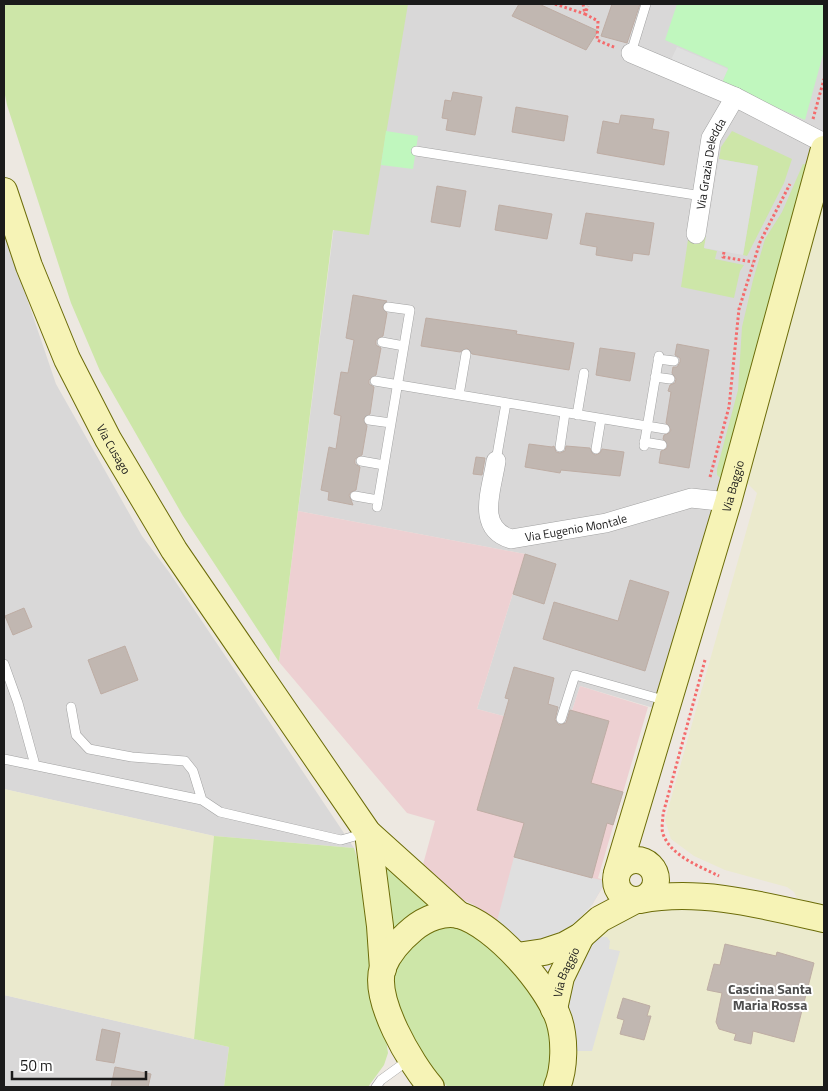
<svg xmlns="http://www.w3.org/2000/svg" width="828" height="1091" font-family="'Titillium Web',sans-serif">
<rect width="100%" height="100%" fill="#ede8e1"/>
<path fill="#d9d8d8" d="M362,4H824V169L657,709L580,686L565,732L477,709L525,554L298,511Z
M4,231L56,384L142,536L169,572L354,848L214,836L4,789Z
M4,995L229,1047L224,1087H4Z"/>
<path fill="#edd0d2" d="M298,511L525,554L477,709L565,732L580,686L648,707L598,878L606,881L592,905L497,921L474,905L457,897L422,868L435,821L407,813L279,662Z"/>
<path fill="#ebeacd" d="M824,197V909L800,904L794,892L787,887L725,870L694,856L671,839L665,820L757,493L745,481Z
M4,789L214,836L194,1039L4,995Z
M693,903L824,930V1087H567L576,962L605,931L637,909Z"/>
<path fill="#cde6a8" d="M4,4H408L369,235L333,230L279,662L183,516L100,371L71,303L7,105L4,90Z
M732,131L792,159L784,183L747,256L743,255L758,166L719,159L721,147Z
M803,164L809,165L721,479L717,475V469L738,390L742,327L753,280L765,239L782,212Z
M689,233L706,237L704,248L717,251L715,259L744,265L740,271L734,298L681,287Z
M214,836L354,848L362,875L388,1053L384,1065L368,1087H224L229,1047L194,1039Z
M376,854L434,904L405,919L391,932Z
M444,926C484,927 534,988 548,1023C556,1043 550,1067 545,1087H448C427,1067 385,1002 394,971C401,949 425,935 444,926Z"/>
<path fill="#c0f7be" d="M677,4H824V51L805,120L722,83L728,68L665,40Z
M386,131L418,136L413,169L381,165Z"/>
<path fill="#dfdfdf" d="M677,47L728,69L721,84L670,62Z
M719,159L758,166L743,255L704,248Z
M514,857L592,878L606,881L592,905L565,934L527,943L519,941L497,921Z
M599,937H607L610,941L609,949L620,951L592,1051H571L563,998L576,962Z"/>
<path fill="#c1b7b1" stroke="#beada4" d="M519,4H539L598,31L586,50L512,16Z
M612,4H640L627,43L601,36Z
M453,92L482,97L475,135L446,130L448,119L442,118L445,100L451,101Z
M516,107L568,116L564,141L512,132Z
M621,115L654,119L652,129L669,132L664,165L597,153L603,121L619,124Z
M437,186L466,191L460,227L431,222Z
M499,205L552,214L547,239L495,230Z
M586,213L654,223L649,255L633,253L632,261L596,255L597,247L580,244Z
M353,295L387,301L382,307L387,313L383,336L376,340V345L381,348L376,375L369,380V384L374,387L370,414L363,419L367,426L362,455L355,459V464L360,467L356,490L351,492L349,495L353,505L328,500L329,492L321,490L329,447L336,449L341,416L334,414L341,372L348,373L354,340L346,338Z
M426,318L517,331L516,334L574,343L569,370L472,354L467,348L460,352L421,346Z
M677,344L709,350L689,468L659,463L661,451L666,449L668,446L663,439L664,435L669,433L671,430L666,423L671,392L668,391L670,385L675,383L676,379L672,373L673,367H677L680,362V358L675,355Z
M600,348L635,353L630,381L596,375Z
M529,444L552,447L554,446L556,452L560,453L565,451L566,446L590,448L592,453L595,455L600,453L602,449L624,452L620,476L561,470L560,473L525,467Z
M476,457L485,458L482,475L473,474Z
M525,554L556,564L544,604L513,594Z
M630,580L669,592L645,671L543,639L554,602L618,621Z
M24,608L32,627L13,635L5,616Z
M125,646L138,680L101,694L88,660Z
M514,667L554,678L548,704L558,707L555,720L559,725L566,723L570,710L609,721L591,783L623,792L613,825L607,823L592,878L514,857L524,823L477,810L509,699L505,698Z
M725,944L776,956L777,952L814,963L794,1042L753,1031L751,1044L734,1040L736,1034L719,1029L716,1022L722,993L707,990L714,964L720,965Z
M623,998L650,1006L647,1016H651L644,1040L620,1034L624,1020L617,1018Z
M102,1029L120,1033L114,1063L96,1060Z
M115,1067L151,1074L148,1087H111Z"/>
<g fill="none" stroke-linecap="round" stroke-linejoin="round">
<g stroke="#a2a2a2" stroke-width="10">
<path id="lane" d="M631,53L646,4
M416,151L702,196
M382,342L404,346
M658,359L674,361
M655,377L670,379
M375,381L665,429
M459,395L466,354
M577,415L584,373
M369,420L391,423
M644,442L662,445
M644,446L659,356
M560,447L565,413
M596,449L601,419
M361,461L384,465
M496,461L506,403
M355,496L378,500
M377,507L410,310L388,307
M4,664L18,703L35,765
M71,707L76,735L89,749L132,757L185,761L193,771L202,800
M561,719L575,675L667,701
M4,759L202,800L220,812L341,840L366,833
M376,1087L381,1080L410,1059"/>
</g>
<g stroke="#a2a2a2" stroke-width="20">
<g id="street">
<path d="M631,53L735,97L824,143"/>
<path id="s1" d="M696,234L711,138L735,97"/>
<path id="s2" d="M496,461C492,489 475,528 511,539L606,523L691,498L728,502"/>
</g>
</g>
<g stroke="#6c6c09" stroke-width="28">
<g id="secondary">
<path id="s3" d="M4,191L29,266L67,359L108,439L174,550L368,833L459,915"/>
<path d="M368,833L380,926L383,969"/>
<circle cx="636" cy="880" r="20"/>
<path id="s4" d="M617,873L728,502L824,149"/>
<path d="M640,900C700,888 766,906 824,919"/>
<path d="M517,956L544,952L565,945L581,936L600,919L634,901"/>
<path id="s5" d="M554,1009L561,977L581,936"/>
<path d="M431,1087C411,1064 372,999 383,967C389,952 401,939 413,929C425,919 444,911 459,915C495,925 548,986 559,1020C565,1039 565,1068 557,1087"/>
</g>
</g>
<path stroke="#f46b6c" stroke-width="3" stroke-dasharray="2.5 2.5" stroke-linecap="butt" d="M555,4L585,14L588,6
M583,4L585,14L598,21L597,40L616,48
M813,119L824,79
M724,252L723,257L753,262
M710,477L729,407L739,309L760,242L790,184
M705,660L663,814C663,820 661,828 663,834C671,856 699,866 719,876"/>
<use href="#lane" stroke="#fff" stroke-width="9"/>
<use href="#street" stroke="#fff" stroke-width="19"/>
<use href="#secondary" stroke="#f6f3b6" stroke-width="26"/>
</g>
<g text-anchor="middle" dominant-baseline="central" stroke-width="4" stroke-linejoin="round" paint-order="stroke">
<g font-size="12" fill="#1b1b1b" stroke="#fff">
<text stroke="none"><textPath href="#s1" startOffset="72">Via Grazia Deledda</textPath></text>
<text stroke="none"><textPath href="#s3" startOffset="281">Via Cusago</textPath></text>
<text stroke="none"><textPath href="#s4" startOffset="404">Via Baggio</textPath></text>
<text stroke="none"><textPath href="#s2" startOffset="155">Via Eugenio Montale</textPath></text>
<text stroke="none"><textPath href="#s5" startOffset="39">Via Baggio</textPath></text>
</g>
<g font-size="14" font-weight="bold" fill="#4e4e4e" stroke="#fff">
<text x="770" y="988">Cascina Santa<tspan x="770" dy="16">Maria Rossa</tspan></text>
</g>
</g>
<rect width="828" height="1091" fill="none" stroke="#1b1b1b" stroke-width="10"/>
<path d="M12 1071v8h134v-8" fill="none" stroke="#1b1b1b" stroke-width="2.5"/>
<text x="20" y="1071" font-size="15" fill="#1b1b1b" stroke="#ffffff" stroke-width="4" paint-order="stroke">50 m</text>
</svg>
